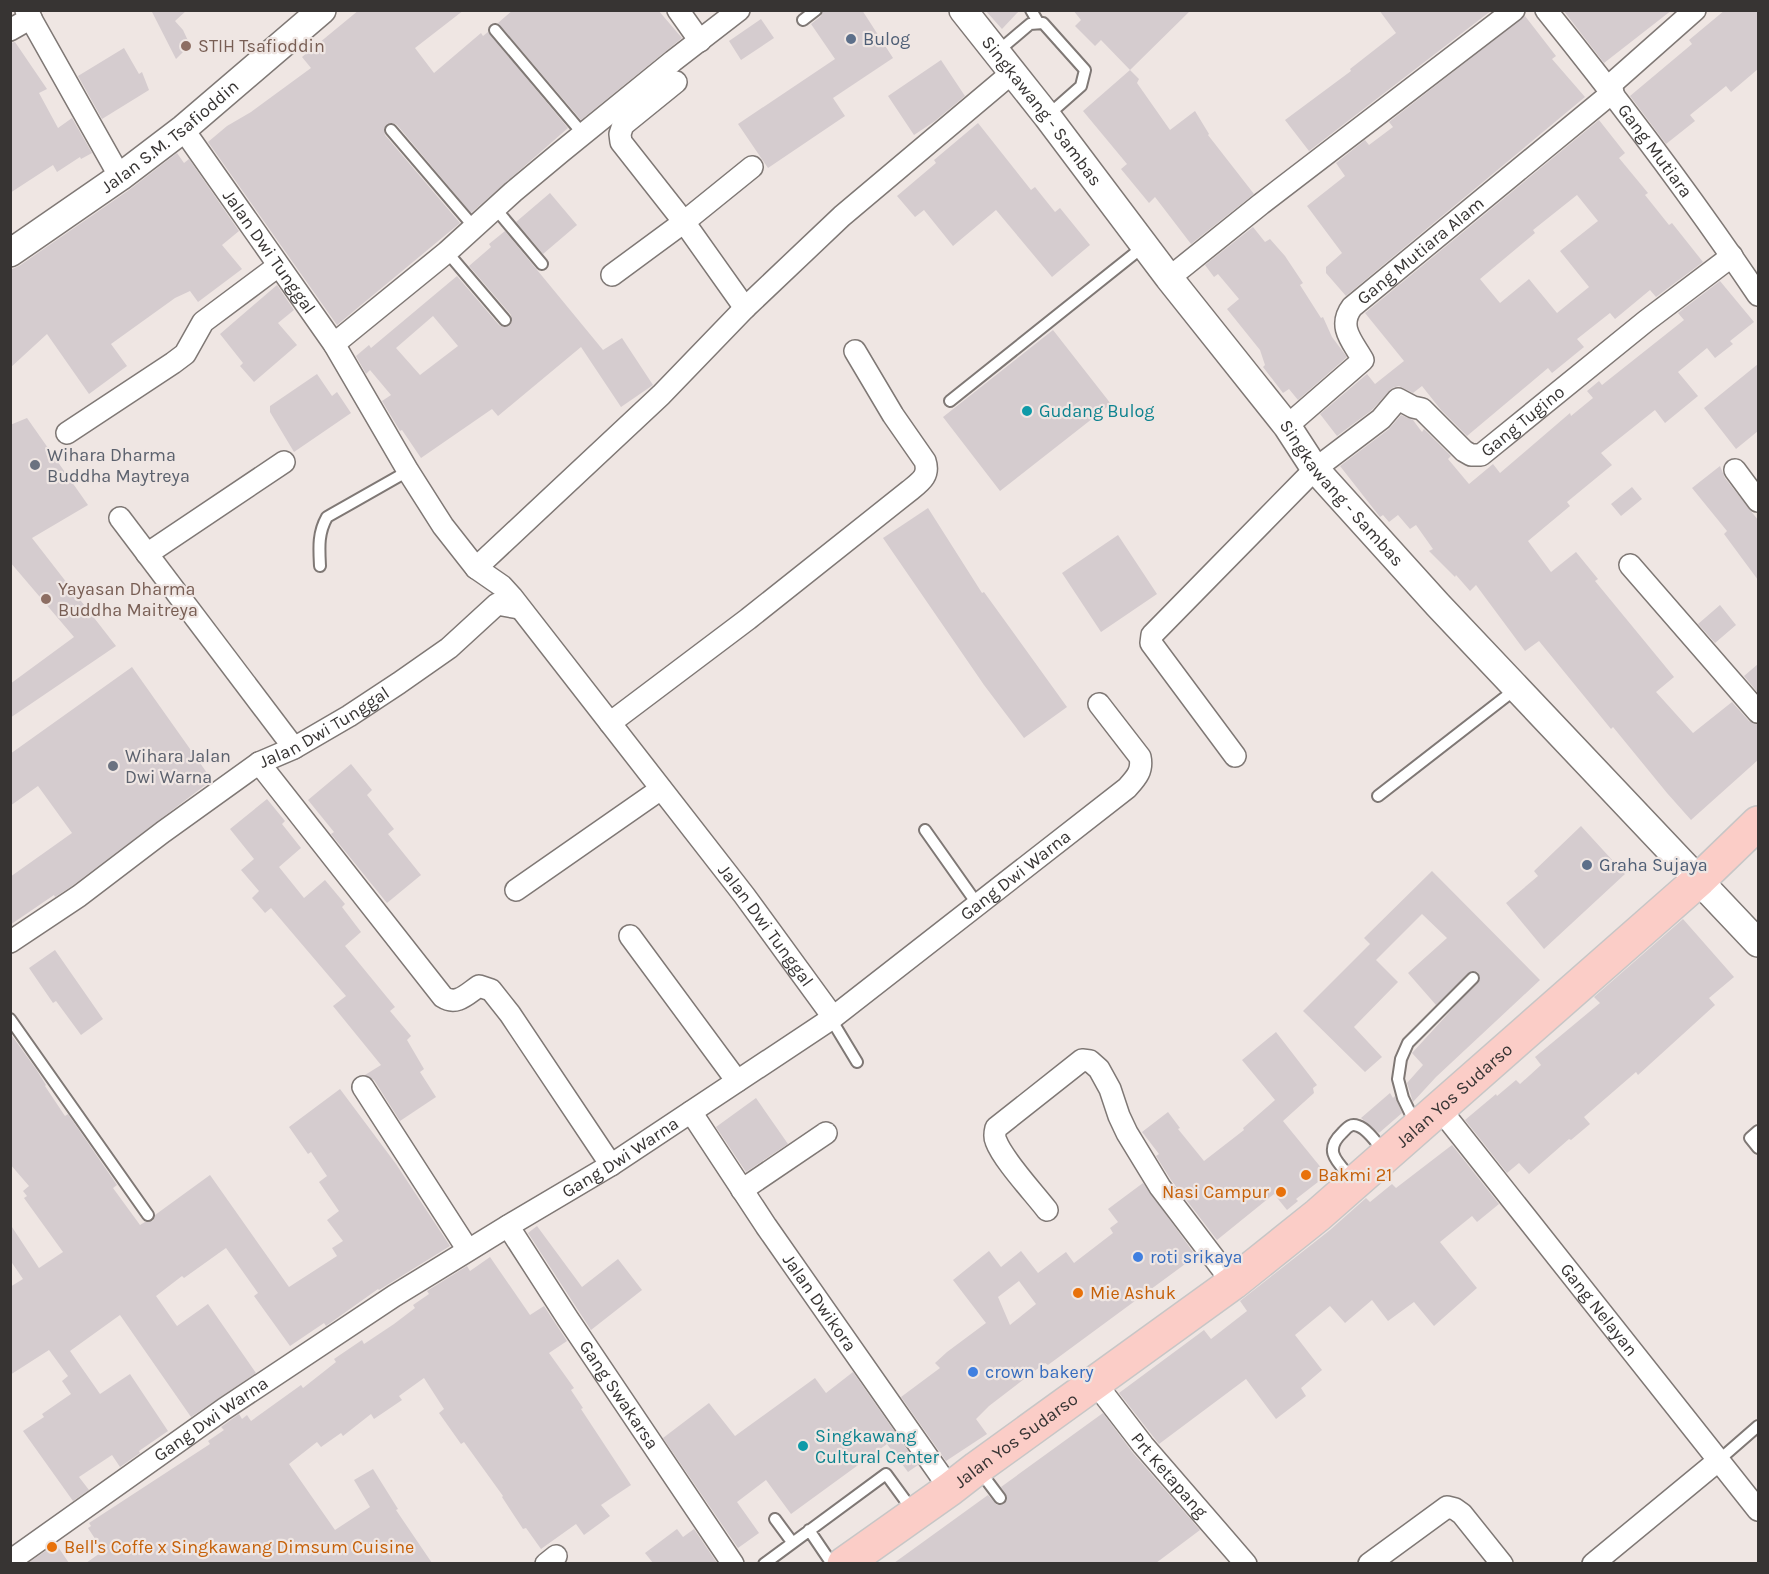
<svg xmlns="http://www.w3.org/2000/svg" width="1769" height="1574" font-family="Karla,sans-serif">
<rect width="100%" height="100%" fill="#efe6e3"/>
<path fill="#d5cccf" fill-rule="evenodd" d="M151,10H187L175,21L183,30L190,45L176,59Z
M359,10H464L415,48L434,73L481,33L483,36L488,32L568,128L471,213L397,125L393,123L387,124L384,128L385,135L460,223L337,325L208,142L227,126L251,112L311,68L302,57Z
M513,10H658L682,38L581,120L498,23Z
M823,10H862L893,58L833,98L845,116L768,168L738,124L835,59L811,24L821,16Z
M985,10H1020L1002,29Z
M1073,10H1191L1130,70L1101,40L1095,46L1075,26L1081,20Z
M1379,10H1492L1309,151L1285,120L1351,71L1350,69L1396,33Z
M1563,10H1672L1604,63Z
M1725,10H1758V69L1731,92L1726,86L1690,115L1695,121L1666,144L1630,96L1692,44L1689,40Z
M1525,16L1556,56L1552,59L1585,97L1346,296L1326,273V267L1342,253L1307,206L1345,176L1336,163L1365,140L1369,145L1393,127L1389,122Z
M761,19L774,38L741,60L729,41Z
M15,42L47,89L39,93L58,128L72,118L92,153L81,159L80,157L57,172L53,165L10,193V43Z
M124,48L139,74L142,72L149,90L102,119L78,76Z
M941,60L965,96L935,121L914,135L888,96Z
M1130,70L1139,79L1137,83L1170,130L1195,111L1209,134L1208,135L1254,194L1191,244L1155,197L1149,203L1121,169L1127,164L1083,111Z
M1599,120L1625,153L1619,158L1648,193L1645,195L1669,225L1672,223L1703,262L1656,297L1650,290L1615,319L1610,313L1577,339L1584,347L1552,373L1548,368L1467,436L1441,410L1422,386L1413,393L1399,386L1392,388L1372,410L1337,436L1320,414L1367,374L1375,384L1404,361L1365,313ZM1577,195L1598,221L1560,251L1589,287L1557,313L1529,279L1500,303L1480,279L1535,233L1533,230Z
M978,123L1031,190L1035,187L1055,212L1060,208L1090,245L1052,277L996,210L953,246L924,210L915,217L897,196L936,163L934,160Z
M177,153L184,163L189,159L239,231L222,245L242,269L198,302L190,291L175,298L111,344L127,366L89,394L47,334L10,368V270L19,266L129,190Z
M550,193L577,225L543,254L516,222Z
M1253,227L1265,242L1270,239L1285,256L1303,283L1300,285L1321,318L1323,317L1332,337L1347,357L1298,400L1289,389L1283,393L1263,367L1265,365L1260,350L1227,309L1239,299L1218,274L1214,277L1205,265Z
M505,231L603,350L622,338L653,385L621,407L581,347L498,416L492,409L421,458L402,430L400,431L382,401L391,395L370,370L366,374L356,356L369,345L371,348L457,276L499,325L503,327L509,326L512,322L511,315L469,266L491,247L489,244ZM433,316L458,346L420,375L396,348Z
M1720,281L1754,322L1730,341L1733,344L1715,358L1707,348L1678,372L1698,396L1665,423L1655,410L1601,453L1612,465L1567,502L1570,506L1528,541L1551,572L1576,552L1598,579L1595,581L1674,677L1656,692L1693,733L1732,702L1749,721L1758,724V760L1691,820L1667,793L1613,727L1611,729L1539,641L1525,651L1476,585L1470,591L1456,575L1455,577L1429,551L1433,549L1416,525L1410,529L1398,515L1389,522L1383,515L1380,517L1340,466L1389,429L1401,415L1413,420L1422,432L1424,429L1451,456L1448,459L1469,484L1493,464L1500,473L1570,413L1571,416L1593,398L1587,391L1599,381L1602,385L1684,320L1678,313Z
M277,285L294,310L278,323L297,345L254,382L240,366L243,363L220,334Z
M1053,330L1111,404L1000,491L943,417Z
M1758,364V431L1736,449L1704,408Z
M317,374L332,396L337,392L351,413L294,452L270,412V406Z
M27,418L88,505L32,538L116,646L10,718V684L74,637L10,562V425Z
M1720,466L1725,478L1758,520V580L1724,534L1727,531L1692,488Z
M1632,487L1642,499L1621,516L1611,504Z
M928,508L982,593L984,592L1067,707L1024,738L984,685L883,538Z
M1118,535L1157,594L1101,632L1062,573Z
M1720,605L1736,625L1715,643L1698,624Z
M1758,664V693L1744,676Z
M132,667L212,780L72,886L55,897L54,895L10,925V877L72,833L38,786L10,806V754Z
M351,764L372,790L367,795L394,829L388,834L421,875L387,903L331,834L334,832L308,800Z
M267,799L285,821L282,824L301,848L279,867L304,898L325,880L345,904L342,907L361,932L345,946L395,1007L390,1011L411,1036L407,1040L424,1069L420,1072L436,1097L400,1121L374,1080L365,1075L381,1065L333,1006L346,996L271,908L265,913L252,898L259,891L241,870L254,859L230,829Z
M1581,826L1625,874L1544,949L1506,903L1538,876L1534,871Z
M1432,871L1540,980L1436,1077L1413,1102L1407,1083L1423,1065L1412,1053L1480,979L1478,972L1471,971L1436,1005L1408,973L1447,938L1422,914L1376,960L1398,982L1354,1027L1382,1057L1365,1072L1303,1011L1370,944L1364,938Z
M1683,919L1734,977L1709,998L1715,1005L1638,1075L1636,1072L1584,1117L1590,1124L1571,1140L1569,1139L1529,1174L1519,1163L1507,1173L1465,1120L1496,1094L1497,1096L1516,1080L1520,1084L1541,1065L1535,1057L1600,1003L1594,997Z
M55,950L103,1019L81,1035L56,1001L53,1003L29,968Z
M1276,1032L1317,1085L1313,1088L1314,1093L1283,1121L1327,1175L1296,1199L1298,1201L1287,1210L1274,1194L1217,1240L1171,1180L1156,1156L1159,1154L1142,1132L1168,1112L1180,1128L1178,1129L1204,1161L1244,1130L1243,1128L1275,1100L1242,1060Z
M10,1033L36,1069L46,1085L45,1086L65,1116L68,1114L117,1185L113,1188L140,1225L145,1222L153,1221L155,1215L210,1175L289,1287L337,1256L332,1248L343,1241L327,1220L339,1211L319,1182L327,1176L311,1152L308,1154L289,1127L340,1089L396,1164L450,1246L379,1290L378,1289L326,1326L324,1323L290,1346L254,1296L258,1293L226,1248L184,1278L182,1276L156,1296L177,1326L208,1304L256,1373L191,1417L120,1315L70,1351L100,1394L130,1374L168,1431L139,1451L140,1453L120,1467L112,1455L79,1477L89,1490L73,1501L23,1431L44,1417L42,1414L71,1394L62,1381L68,1376L49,1350L10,1375V1287L23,1279L10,1260V1224L39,1268L63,1252L24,1198L27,1196L23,1191L29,1186L10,1164Z
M1390,1093L1393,1098L1395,1096L1402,1113L1379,1133L1361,1118Z
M756,1098L788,1144L746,1172L716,1127Z
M1452,1145L1499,1204L1477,1222L1472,1216L1440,1242L1477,1288L1434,1326L1414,1302L1388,1321L1372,1300L1345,1323L1330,1306L1295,1335L1322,1370L1301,1388L1306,1396L1276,1419L1246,1379L1159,1444L1119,1393L1204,1330L1211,1339L1247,1311L1240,1301L1330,1230L1366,1198L1370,1202L1392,1184L1396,1188Z
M1143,1183L1196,1256L1048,1365L1045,1363L989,1406L976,1419L987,1434L946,1461L901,1397L940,1368L935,1363L947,1352L986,1323L953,1280L989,1251L1001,1267L1021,1251L1038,1273L1066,1252L1074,1263L1113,1233L1110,1228L1118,1222L1108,1209ZM1019,1281L1036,1304L1010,1325L998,1297Z
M537,1226L582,1287L618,1259L642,1290L591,1330L528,1233Z
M490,1257L530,1315L544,1306L567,1341L549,1353L574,1388L571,1390L583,1408L581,1409L631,1485L601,1505L610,1516L584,1535L576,1524L541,1549L526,1528L523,1529L502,1497L503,1496L464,1442L461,1444L439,1413L444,1409L424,1378L399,1396L402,1400L374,1419L371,1414L343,1436L341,1433L321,1447L317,1442L289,1464L335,1530L370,1507L354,1480L373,1469L398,1509L396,1510L432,1563H86L103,1551L88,1528L91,1526L89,1523L210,1444L208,1441L224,1430L221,1427L239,1414L242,1419L247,1415L251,1421L301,1385L303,1388L336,1362L334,1359L362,1340L364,1344L394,1324L415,1308L413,1305L429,1294L427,1291L467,1266L470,1271Z
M853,1372L918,1465L908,1472L887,1444L791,1514L766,1480L737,1502L759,1533L738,1548L663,1438L709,1403L735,1436L815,1378L826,1393Z
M1103,1413L1133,1453L1200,1530L1156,1563H894L988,1495L997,1505L1004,1504L1007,1497L1001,1487Z
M677,1529L683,1537L694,1529L717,1563H653L645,1553Z
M56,1544L69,1563H28Z"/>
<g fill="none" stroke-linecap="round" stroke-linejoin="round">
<g stroke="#7f7875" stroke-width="14">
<path id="service" d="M1031,10L1038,22
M803,20L816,10
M495,30L583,134
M997,52L1030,24L1043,23L1085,70L1081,86L1047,116
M391,130L474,227
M495,208L542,264
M447,252L505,320
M950,401L1144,246
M320,566C319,547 318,533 327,517L408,471
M1378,796L1517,688
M925,830L978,905
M10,1019L148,1215
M831,1019L857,1062
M1415,1123L1403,1098L1398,1079L1401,1059L1408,1043L1473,978
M1758,1131L1750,1138L1758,1148
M1353,1180C1339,1163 1322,1152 1342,1133C1347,1128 1350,1123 1358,1126C1368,1129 1378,1145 1385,1153
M1719,1460L1758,1426
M979,1470L1000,1498
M775,1519L792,1542
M809,1530L832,1564
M764,1564L886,1474L913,1511"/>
</g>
<g stroke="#7f7875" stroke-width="24">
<g id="minor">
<path d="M26,10L120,177"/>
<path d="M678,10L700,41"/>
<path id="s1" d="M1546,10C1621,103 1692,197 1758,295"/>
<path d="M10,30L31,18"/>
<path d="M676,82L623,125L620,134L621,142L684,222L745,308"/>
<path d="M1608,87L1695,10"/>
<path id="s2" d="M183,129L334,344L408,471L443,526L476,568L502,586L512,597L744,895L833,1017"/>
<path d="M612,275L684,222L752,167"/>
<path d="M1169,278L1261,204L1514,10"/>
<path d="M334,344L447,252L513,192L561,152L673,61L739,10"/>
<path id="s3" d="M1287,426L1363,360C1353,342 1337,327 1352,307L1613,92"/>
<path d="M67,433L173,363L185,354L203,322L278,266"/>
<path d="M1735,470L1758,501"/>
<path d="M120,518L294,748"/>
<path d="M147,554L284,462"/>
<path d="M1630,565L1758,712"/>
<path d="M476,568L661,395L745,308L842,216L1013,72"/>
<path d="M610,723L748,619L909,491C920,482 930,476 925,461L893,415L855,351"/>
<path id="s4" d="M1235,756L1151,643L1152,635L1315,469L1381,419L1398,399L1413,407L1422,409L1464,451L1471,455H1481L1646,321L1732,256"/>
<path d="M259,763L443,997C457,1006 467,994 479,986L491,990L510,1014L611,1165"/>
<path d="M516,890L661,789"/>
<path d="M630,936L737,1081"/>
<path id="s5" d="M10,942L79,896L163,832L259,763L294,748L349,716L399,683L449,648L497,604L519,608"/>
<path d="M363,1087L468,1250"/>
<path id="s6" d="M1440,1109L1758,1510"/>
<path id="s7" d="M691,1112L766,1226L950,1489"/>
<path d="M742,1190L826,1133"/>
<path d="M1047,1210C1034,1193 1003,1160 996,1141C994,1137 995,1132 996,1128L1082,1060L1090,1061L1099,1069L1110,1089L1119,1116L1127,1133L1160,1187L1233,1283"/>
<path id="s8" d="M508,1226L568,1319L733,1564"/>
<path id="s9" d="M1096,1384L1143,1445L1246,1564"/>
<path id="s10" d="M10,1561L224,1409L394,1296L508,1226L611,1165L831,1019L1127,788C1136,778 1143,771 1140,757L1099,704"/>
<path d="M546,1564L556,1556"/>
<path d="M1369,1564L1447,1507L1455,1509L1462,1514L1502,1564"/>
<path d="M1593,1564L1719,1460"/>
</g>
</g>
<g stroke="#7f7875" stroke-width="30">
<g id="tertiary">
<path id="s11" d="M963,10L1047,116L1169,278L1287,426L1315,469L1438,605L1758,943"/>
<path id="s12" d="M10,253L120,177L183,129L322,10"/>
</g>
</g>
<g stroke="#c7c6c6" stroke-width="36">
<g id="primary">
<path id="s13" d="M844,1564L950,1489L977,1468L1233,1283L1318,1215L1700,879L1758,823"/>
</g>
</g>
<use href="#service" stroke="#fff" stroke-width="10"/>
<use href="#minor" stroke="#fff" stroke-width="21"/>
<use href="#tertiary" stroke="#fff" stroke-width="27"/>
<use href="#primary" stroke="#fbcdc7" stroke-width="33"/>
</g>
<g fill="#5c6f8a" stroke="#efe6e3" stroke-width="2">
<circle cx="851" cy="39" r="6"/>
<circle cx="1587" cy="865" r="6"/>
</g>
<g fill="#8d6e63" stroke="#efe6e3" stroke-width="2">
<circle cx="186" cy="46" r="6"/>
<circle cx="46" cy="599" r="6"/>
</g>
<g fill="#0f9aa8" stroke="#efe6e3" stroke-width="2">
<circle cx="1027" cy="411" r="6"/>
<circle cx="803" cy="1446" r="6"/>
</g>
<g fill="#6b7280" stroke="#efe6e3" stroke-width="2">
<circle cx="35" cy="465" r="6"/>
<circle cx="113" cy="766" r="6"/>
</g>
<g fill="#e8710a" stroke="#efe6e3" stroke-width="2">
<circle cx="1306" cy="1175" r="6"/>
<circle cx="1281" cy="1192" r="6"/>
<circle cx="1078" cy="1293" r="6"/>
<circle cx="52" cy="1547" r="6"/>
</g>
<g fill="#3f7fe0" stroke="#efe6e3" stroke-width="2">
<circle cx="1138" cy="1257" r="6"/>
<circle cx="973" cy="1372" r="6"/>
</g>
<g text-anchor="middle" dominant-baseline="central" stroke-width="4.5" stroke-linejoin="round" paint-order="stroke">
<g font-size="18" fill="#4e5e75" stroke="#efe6e3" text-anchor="start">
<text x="863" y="39">Bulog</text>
<text x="1599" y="865">Graha Sujaya</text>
</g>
<g font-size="18" fill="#785e54" stroke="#efe6e3" text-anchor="start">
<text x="198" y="46">STIH Tsafioddin</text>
<text x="58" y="589">Yayasan Dharma<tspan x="58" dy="21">Buddha Maitreya</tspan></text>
</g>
<g font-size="18" fill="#373433" stroke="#efe6e3">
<text stroke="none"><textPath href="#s11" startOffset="128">Singkawang - Sambas</textPath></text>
<text stroke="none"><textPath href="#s12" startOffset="198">Jalan S.M. Tsafioddin</textPath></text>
<text stroke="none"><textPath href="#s1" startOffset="178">Gang Mutiara</textPath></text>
<text stroke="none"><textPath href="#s3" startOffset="248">Gang Mutiara Alam</textPath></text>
<text stroke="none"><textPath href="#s2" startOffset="150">Jalan Dwi Tunggal</textPath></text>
<text stroke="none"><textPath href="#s4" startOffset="648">Gang Tugino</textPath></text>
<text stroke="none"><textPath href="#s11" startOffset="614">Singkawang - Sambas</textPath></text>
<text stroke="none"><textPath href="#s5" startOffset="381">Jalan Dwi Tunggal</textPath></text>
<text stroke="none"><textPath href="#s10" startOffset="1218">Gang Dwi Warna</textPath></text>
<text stroke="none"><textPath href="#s2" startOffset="990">Jalan Dwi Tunggal</textPath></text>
<text stroke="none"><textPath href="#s13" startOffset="770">Jalan Yos Sudarso</textPath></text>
<text stroke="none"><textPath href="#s10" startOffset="732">Gang Dwi Warna</textPath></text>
<text stroke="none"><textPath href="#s7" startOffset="230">Jalan Dwikora</textPath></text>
<text stroke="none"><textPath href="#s6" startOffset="256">Gang Nelayan</textPath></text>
<text stroke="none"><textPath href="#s8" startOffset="202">Gang Swakarsa</textPath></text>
<text stroke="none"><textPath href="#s10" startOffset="246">Gang Dwi Warna</textPath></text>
<text stroke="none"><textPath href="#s13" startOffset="212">Jalan Yos Sudarso</textPath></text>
<text stroke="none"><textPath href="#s9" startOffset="117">Prt Ketapang</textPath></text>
</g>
<g font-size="18" fill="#0d838f" stroke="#efe6e3" text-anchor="start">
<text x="1039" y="411">Gudang Bulog</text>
<text x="815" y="1436">Singkawang<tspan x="815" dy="21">Cultural Center</tspan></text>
</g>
<g font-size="18" fill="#5b616d" stroke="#efe6e3" text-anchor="start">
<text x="47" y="455">Wihara Dharma<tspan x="47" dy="21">Buddha Maytreya</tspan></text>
<text x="125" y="756">Wihara Jalan<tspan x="125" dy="21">Dwi Warna</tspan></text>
</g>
<g font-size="18" fill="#c56008" stroke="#efe6e3" text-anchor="start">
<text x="1318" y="1175">Bakmi 21</text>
<text x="1269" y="1192" text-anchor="end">Nasi Campur</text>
<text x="1090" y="1293">Mie Ashuk</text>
<text x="64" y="1547">Bell's Coffe x Singkawang Dimsum Cuisine</text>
</g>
<g font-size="18" fill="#366cbe" stroke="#efe6e3" text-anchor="start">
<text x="1150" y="1257">roti srikaya</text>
<text x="985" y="1372">crown bakery</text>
</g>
</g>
<rect width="1769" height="1574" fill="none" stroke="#373433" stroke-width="24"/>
</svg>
